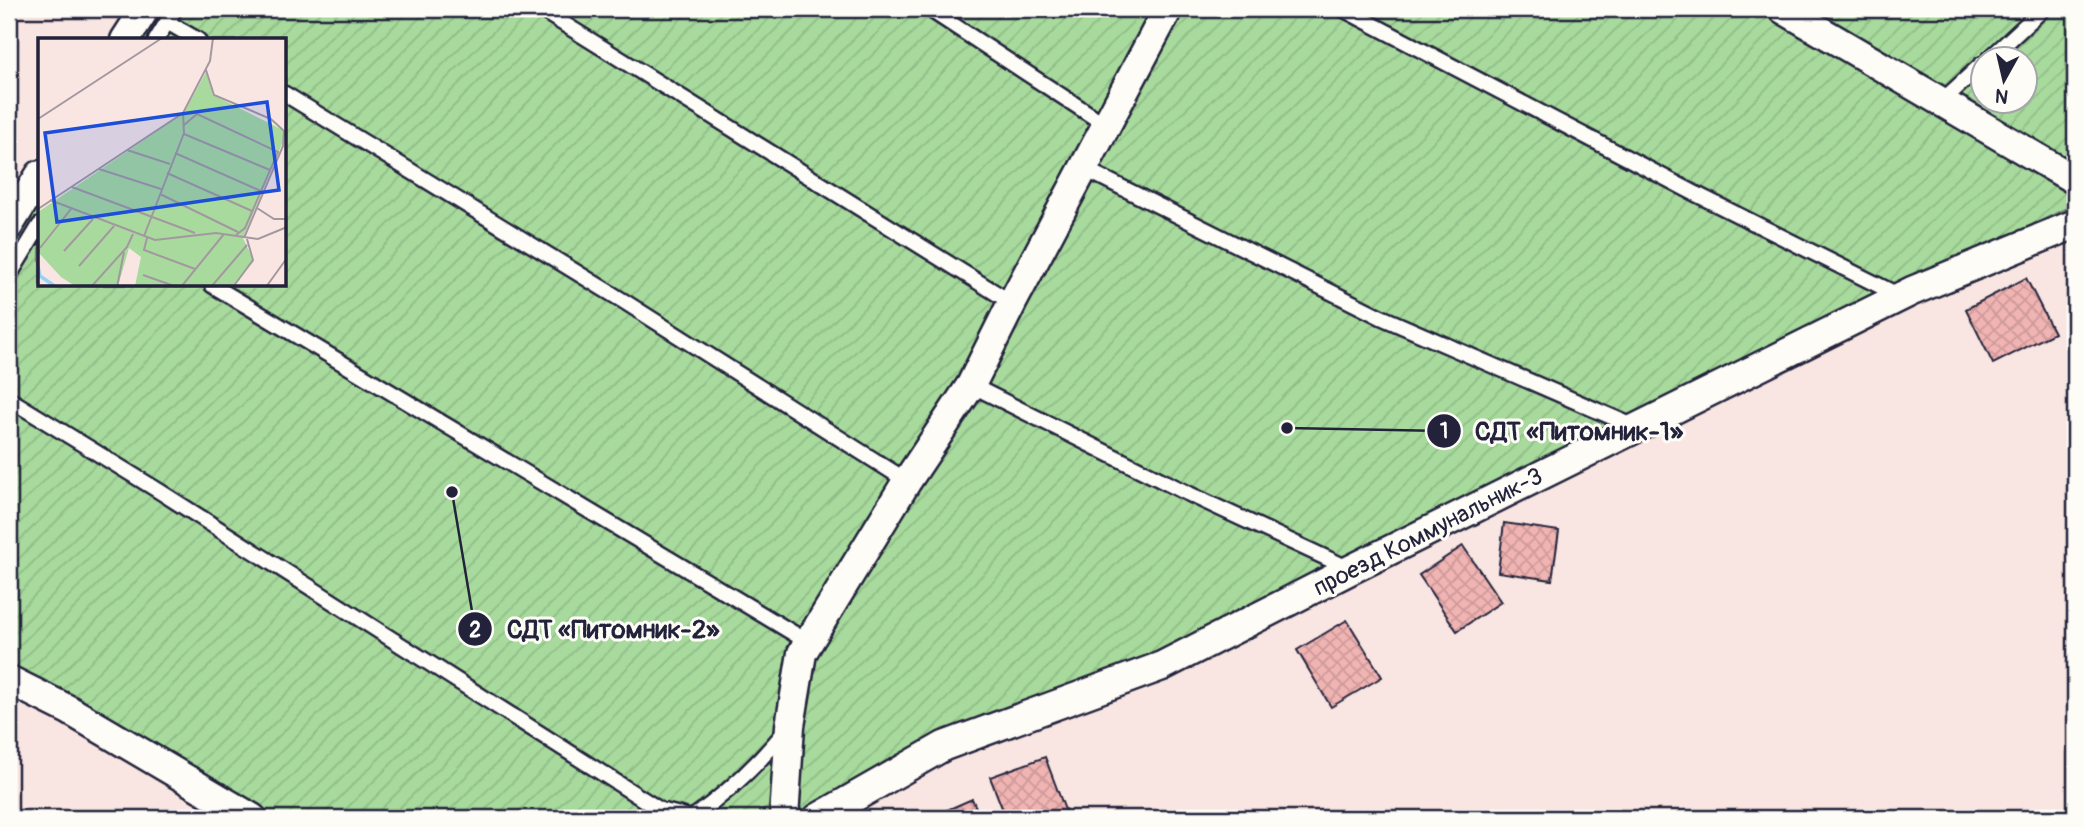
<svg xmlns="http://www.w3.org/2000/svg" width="2084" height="827" font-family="Pangolin,sans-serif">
<defs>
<pattern id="garden-furrows" width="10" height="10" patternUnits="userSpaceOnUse" patternTransform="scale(1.75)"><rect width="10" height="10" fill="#a7da9c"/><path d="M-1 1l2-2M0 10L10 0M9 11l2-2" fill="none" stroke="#8fbb87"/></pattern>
<pattern id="building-cross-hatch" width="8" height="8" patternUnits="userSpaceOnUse" patternTransform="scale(1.75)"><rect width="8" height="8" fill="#f0b4b2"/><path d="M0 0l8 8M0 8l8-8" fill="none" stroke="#ce9a9a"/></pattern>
</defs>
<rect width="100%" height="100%" fill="#f9e6e2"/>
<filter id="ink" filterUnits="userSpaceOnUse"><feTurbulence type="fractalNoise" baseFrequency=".0143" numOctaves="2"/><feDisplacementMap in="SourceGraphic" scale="14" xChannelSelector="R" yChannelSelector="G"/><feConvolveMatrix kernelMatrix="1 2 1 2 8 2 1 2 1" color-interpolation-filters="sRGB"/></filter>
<g filter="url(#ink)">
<path fill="url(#garden-furrows)" stroke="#647e6c" stroke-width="2" fill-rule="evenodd" d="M149,9H1159L963,386L829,598L779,818H260L9,669V233L40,183V285H285V40H129Z
M1175,9H2075V204L1155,663L808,818H788L805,656ZM1982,60H2024V102H1982Z"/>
<path fill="url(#building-cross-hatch)" stroke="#22223b" stroke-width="2" d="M2026,278L2054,333L1993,364L1966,309Z
M1504,523L1559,531L1552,580L1498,572Z
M1463,546L1501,602L1457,631L1419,575Z
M1347,620L1382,677L1331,707L1297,650Z
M1045,757L1068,818H1006L990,777Z
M972,799L981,818H929Z"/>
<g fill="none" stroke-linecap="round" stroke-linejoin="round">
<g stroke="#22223b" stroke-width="19">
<path id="service" d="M540,9L1012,303
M929,9L1106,125
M1343,9L1696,194L1900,296
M167,22L198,40
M156,40L175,9
M1988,60L2043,9
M285,94L625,302L907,481
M1941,102L1982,64
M1083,168L1381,317L1635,427
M9,276L40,225
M212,285L808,642
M971,385L1187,493L1350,569
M9,399L159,491L660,810L692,818C728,793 759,763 787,729"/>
</g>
<g stroke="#22223b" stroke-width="33">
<path id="minor" d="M1783,9L2075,180
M125,40L145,9
M9,225L40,175
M9,680L69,710L252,818
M784,818L790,726L802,653L907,481L971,385L1012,303L1168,9
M818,818L944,746L1162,666L1352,569L1912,291L2075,224"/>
</g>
<use href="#service" stroke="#fdfcf7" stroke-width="14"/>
<use href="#minor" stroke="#fdfcf7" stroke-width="28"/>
</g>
</g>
<g text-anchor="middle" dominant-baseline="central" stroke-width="6" stroke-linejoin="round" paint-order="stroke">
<g font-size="24" fill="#22223b" stroke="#fdfcf7">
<text transform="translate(1428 532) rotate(-27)">проезд Коммунальник-3</text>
</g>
</g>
<g transform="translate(38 38)">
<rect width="248" height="248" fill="#f9e6e2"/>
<path d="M168,34L175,57L245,92L246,101L205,200L216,223L195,248H97L103,219L91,210L80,248H37L23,239L0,214V174L146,75Z" fill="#a7da9c"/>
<path fill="none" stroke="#96d1f6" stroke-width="3.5" d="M0,228L2,238L18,249"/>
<path fill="none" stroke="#a3989f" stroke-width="2" d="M168,32L176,57L233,81L246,93L245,108L206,200M0,81L124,0M146,87L159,76L240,114L207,190L198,197M146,96L232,132M89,112L132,126M137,115L223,153M61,131L123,151M129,135L214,173M34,149L157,195M122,156L200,194M12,162L117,202L178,195L220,201L249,189M219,170L236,181H249M0,171L145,75L172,23L175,0M106,198L146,95L145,75M109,200L106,212L157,231M2,210L33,171M26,213L55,181M41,228L76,188M105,237L139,249M53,249L89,209L95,196M79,249L86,214M143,249L186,196M173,249L209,207M195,249L215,222L209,201M228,249L249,220"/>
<path fill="#1d4ed8" fill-opacity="0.15" stroke="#1d4ed8" stroke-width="3.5" d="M229,64L241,152L19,184L7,95Z"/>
<rect width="248" height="248" fill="none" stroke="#22223b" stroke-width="3.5"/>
</g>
<path fill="none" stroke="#22223b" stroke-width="2.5" d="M1287 428L1444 431M452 492L475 629"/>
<g fill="#22223b" stroke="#fdfcf7" stroke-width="2.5">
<circle cx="1287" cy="428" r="7"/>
<circle cx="452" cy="492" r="7"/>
<circle cx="1444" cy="431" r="18"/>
<circle cx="475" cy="629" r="18"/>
</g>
<g font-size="21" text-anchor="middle" font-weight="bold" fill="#fff">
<text x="1444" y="438">1</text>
<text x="475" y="637">2</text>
</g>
<g font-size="26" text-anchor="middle" font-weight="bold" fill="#22223b" stroke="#fdfcf7" stroke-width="6" stroke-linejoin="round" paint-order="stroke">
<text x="1579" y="440">СДТ «Питомник-1»</text>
<text x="613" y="638">СДТ «Питомник-2»</text>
</g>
<rect width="2084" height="827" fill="none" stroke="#fdfcf7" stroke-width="35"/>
<rect x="18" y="18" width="2049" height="792" fill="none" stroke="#22223b" stroke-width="2.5" filter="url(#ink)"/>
<g transform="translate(2004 80) rotate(188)"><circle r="33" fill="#fdfcf7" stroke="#a5a5ac" stroke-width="2"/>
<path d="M0-5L12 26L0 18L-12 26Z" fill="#22223b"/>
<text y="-10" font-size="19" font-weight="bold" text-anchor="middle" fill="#22223b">N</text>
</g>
</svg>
